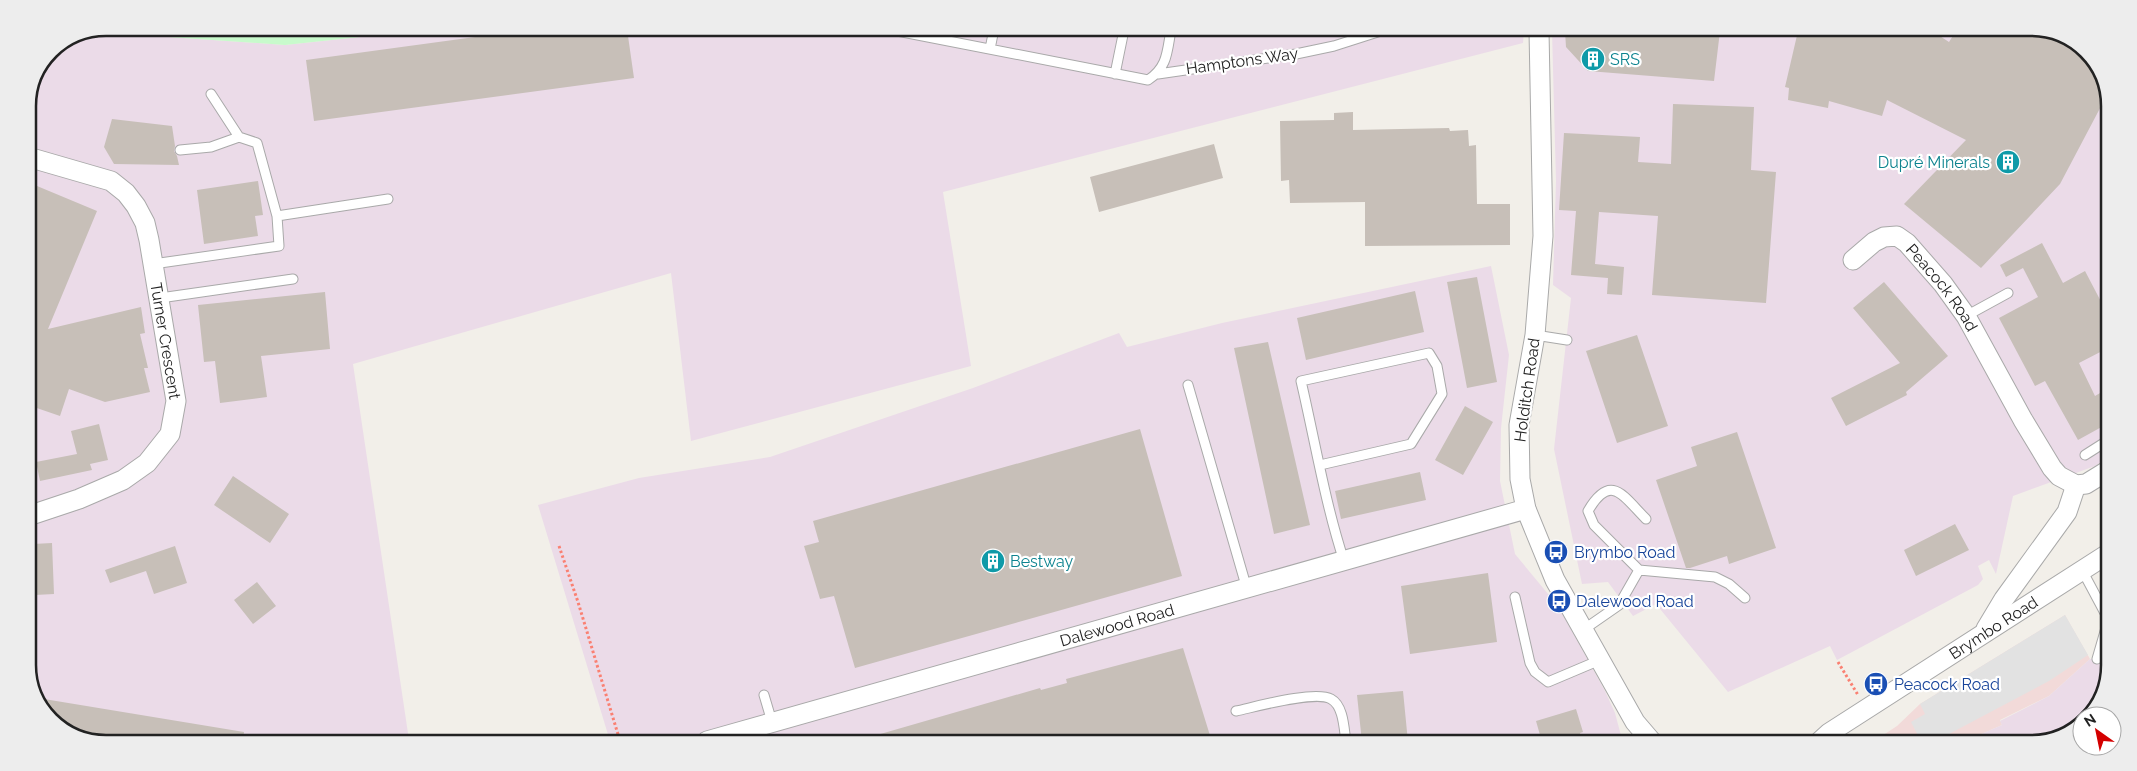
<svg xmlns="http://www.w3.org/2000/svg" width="2137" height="771" font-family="Raleway,sans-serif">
<rect width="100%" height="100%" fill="#f2efe9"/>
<path fill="#f2dad9" d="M2065,615L2090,659L2049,696L2000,720L2002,725L1961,743H1871L1897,726L1920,704Z"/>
<path fill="#ebdbe8" d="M444,28L1524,30L1523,43L943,192L971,366L691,441L671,273L353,364L409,740L81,739L44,713L28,670V101L51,50L96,32L285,45Z
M1552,31L2056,32L2093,58L2109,101L2107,458L2095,466L2013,496L1996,574L1989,560L1978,566L1983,579L1978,585L1837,660L1830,646L1728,692L1656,604L1633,616L1608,582L1582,584L1554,449L1571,298L1553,285L1556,181Z
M1491,266L1509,355L1501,428L1500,481L1515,554L1558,606L1605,691L1615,713L1623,743L610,741L538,505L639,478L770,457L973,388L1119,333L1127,347L1222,323Z
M2090,659H2106L2105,690L2087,716H2082V723L2079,727L2031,743H1961L2002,725L2000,721L2049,696Z"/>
<path fill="#c8facc" d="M106,28H444L285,45L96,32Z"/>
<path fill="#e2e2e2" d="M2065,615L2088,655L2049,681L1932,743H1922L1911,722L1925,714L1920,704Z"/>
<path fill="#c7bfb8" d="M541,28L627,29L634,78L314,121L306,60Z
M1565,31H1720L1714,81L1588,71L1566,47Z
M1798,31H1906L1919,34L1921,31H1932L1949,42L1956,31L2051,32L2060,37L2061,35L2093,58L2107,95L2060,184L1981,268L1904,204L1966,140L1887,100L1882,116L1829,101L1828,108L1788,100L1789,88L1785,87Z
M1673,104L1754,107L1751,170L1776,172L1766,303L1652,295L1658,216L1599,212L1595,264L1624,267L1622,295L1607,294L1608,278L1571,275L1576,211L1559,210L1564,133L1640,137L1638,162L1671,164Z
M1353,112V130L1449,128L1450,131L1468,130L1469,146L1476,145L1477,204H1510V245L1365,246V202L1290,203L1289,180L1281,181L1280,121L1334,120V113Z
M112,119L172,126L175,146L174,151L177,156L179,165L114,164L104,147Z
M1214,144L1223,178L1099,212L1090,177Z
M258,181L263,215L255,216L258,236L204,244L197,190Z
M37,186L97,211L48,329L141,307L145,333L140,334L148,368H144L150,392L105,402L69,389L60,416L28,405V208Z
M2042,243L2063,283L2085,271L2107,313L2102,315L2108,325V348L2079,363L2095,396L2107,389V424L2078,440L2045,381L2035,386L1999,318L2038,297L2023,268L2006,277L2000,265Z
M1477,277L1497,382L1467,388L1447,282Z
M1884,282L1948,356L1906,392L1907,395L1846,426L1831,398L1900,363L1853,308Z
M1415,291L1424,332L1306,360L1297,318Z
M325,292L330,349L261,356L267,397L220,403L215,361L204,362L198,305Z
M1637,335L1668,426L1617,443L1586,351Z
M1268,342L1310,525L1274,534L1234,348Z
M1465,406L1493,422L1463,475L1435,460Z
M99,424L108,460L90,464L92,470L40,481L36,462L77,454L71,431Z
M1140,429L1182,576L855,668L834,596L820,599L804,546L819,542L813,521Z
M1737,432L1776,548L1729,564L1727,556L1690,568H1686L1656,480L1697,466L1691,447Z
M1420,472L1426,500L1341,519L1335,491Z
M233,476L289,514L270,543L214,505Z
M1955,524L1969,550L1916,576L1904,550Z
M52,543L54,594L35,595L33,544Z
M175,546L187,583L154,594L146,571L110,583L105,570Z
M1488,573L1497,642L1410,654L1401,586Z
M257,582L276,606L253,624L234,600Z
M1183,648L1212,742L870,741V737L1040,688L1041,690L1067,683L1066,679Z
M1403,691L1408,742H1362L1357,695Z
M38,698L244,732L243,740L81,739L44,713Z
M1576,709L1583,732L1580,733L1582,743L1542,742L1536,721Z"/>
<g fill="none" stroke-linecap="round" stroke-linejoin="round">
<g stroke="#a9a9a9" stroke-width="11">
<path id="service" d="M887,29L1148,80C1168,67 1167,51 1171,30
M990,49L994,29
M1115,74L1124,30
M1158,74L1296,54L1334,46L1384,30
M180,150L211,147L239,137
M277,216L388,199
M153,264L279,246L277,216L257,143L239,137L211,94
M160,298L293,279
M1966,316L2008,293
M1535,335L1567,340
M1188,385L1247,589
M2085,455L2107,441
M1320,465L1411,444L1442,394L1437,366L1429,353L1301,381C1315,441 1325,503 1344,561
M1646,519C1623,496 1611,472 1588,511L1594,525L1639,570L1715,577L1729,584L1745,598
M2082,570L2106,615
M1515,597L1530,663L1535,672L1548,682L1600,660
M1583,630L1619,605L1639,570
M2097,659L2106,628
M764,695L772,722
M1236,711C1255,707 1315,690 1331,699C1344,706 1344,730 1346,742"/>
</g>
<g stroke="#a9a9a9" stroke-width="21">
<g id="minor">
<path d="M1539,31L1543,236L1535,335L1519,425L1520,479L1526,509L1555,580L1635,722L1653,743"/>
<path id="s1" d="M28,157L111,181L126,193L136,206L145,223L149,240L176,401L170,434L147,463L123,480L79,499L28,516"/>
<path id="s2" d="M1853,260L1874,242L1884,237L1897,236L1907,243L1943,284L1966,316L2023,420L2052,468L2059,476L2076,485L2086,484L2107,471"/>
<path d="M1986,629L2004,599L2067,512L2076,485"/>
<path id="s3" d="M707,741L1526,509"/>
<path id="s4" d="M1818,743L1829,733L2106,555"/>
</g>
</g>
<path stroke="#fa8072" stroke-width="3" stroke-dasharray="2.5 2.5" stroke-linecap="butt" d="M559,546L578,602L620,741
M1838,662L1858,695"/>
<use href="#service" stroke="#fff" stroke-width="9"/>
<use href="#minor" stroke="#fff" stroke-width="19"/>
</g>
<defs>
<g id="building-disc" transform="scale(1.25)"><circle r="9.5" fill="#0f9aa8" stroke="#fff"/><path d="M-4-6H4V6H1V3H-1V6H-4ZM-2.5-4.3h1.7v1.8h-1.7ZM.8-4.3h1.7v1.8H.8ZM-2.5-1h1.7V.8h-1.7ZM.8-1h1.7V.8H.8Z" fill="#fff"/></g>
<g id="bus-disc" transform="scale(1.25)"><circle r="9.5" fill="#1a4fb4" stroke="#fff"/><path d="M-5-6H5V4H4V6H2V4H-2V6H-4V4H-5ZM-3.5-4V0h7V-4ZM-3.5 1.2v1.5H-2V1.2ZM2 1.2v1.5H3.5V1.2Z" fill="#fff"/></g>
</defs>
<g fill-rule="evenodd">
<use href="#building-disc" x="1593" y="59"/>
<use href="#building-disc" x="2008" y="162"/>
<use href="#bus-disc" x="1556" y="552"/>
<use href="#building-disc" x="993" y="561"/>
<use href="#bus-disc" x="1559" y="601"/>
<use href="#bus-disc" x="1876" y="684"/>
</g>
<g text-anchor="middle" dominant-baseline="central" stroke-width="4.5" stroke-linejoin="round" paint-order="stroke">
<g font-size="16" fill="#0d838f" stroke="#fff" text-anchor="start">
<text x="1610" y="59">SRS</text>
<text x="1990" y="162" text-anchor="end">Dupré Minerals</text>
<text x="1010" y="561">Bestway</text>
</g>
<g font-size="16" fill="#222" stroke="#fff">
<text transform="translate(1242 61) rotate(-8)">Hamptons Way</text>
<text stroke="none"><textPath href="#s2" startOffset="121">Peacock Road</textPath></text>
<text stroke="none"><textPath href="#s1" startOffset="261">Turner Crescent</textPath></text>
<text transform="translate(1527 390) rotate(-82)">Holditch Road</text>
<text stroke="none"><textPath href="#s3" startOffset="426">Dalewood Road</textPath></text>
<text stroke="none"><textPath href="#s4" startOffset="210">Brymbo Road</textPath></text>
</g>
<g font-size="16" fill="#164399" stroke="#fff" text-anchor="start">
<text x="1574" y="552">Brymbo Road</text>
<text x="1576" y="601">Dalewood Road</text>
<text x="1894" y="684">Peacock Road</text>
</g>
</g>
<path d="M0 0H2137V771H0ZM106 36H2031A70 70 0 0 1 2101 106V665A70 70 0 0 1 2031 735H106A70 70 0 0 1 36 665V106A70 70 0 0 1 106 36Z" fill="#ededed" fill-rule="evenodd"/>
<path fill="none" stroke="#222" stroke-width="2.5" d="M106 36H2031A70 70 0 0 1 2101 106V665A70 70 0 0 1 2031 735H106A70 70 0 0 1 36 665V106A70 70 0 0 1 106 36Z"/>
<g transform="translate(2097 731) rotate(327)"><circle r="24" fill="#ffffff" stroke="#a7a7a7"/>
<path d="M0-4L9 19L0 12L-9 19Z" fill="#d40000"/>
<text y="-8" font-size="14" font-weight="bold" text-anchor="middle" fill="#222222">N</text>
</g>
</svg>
